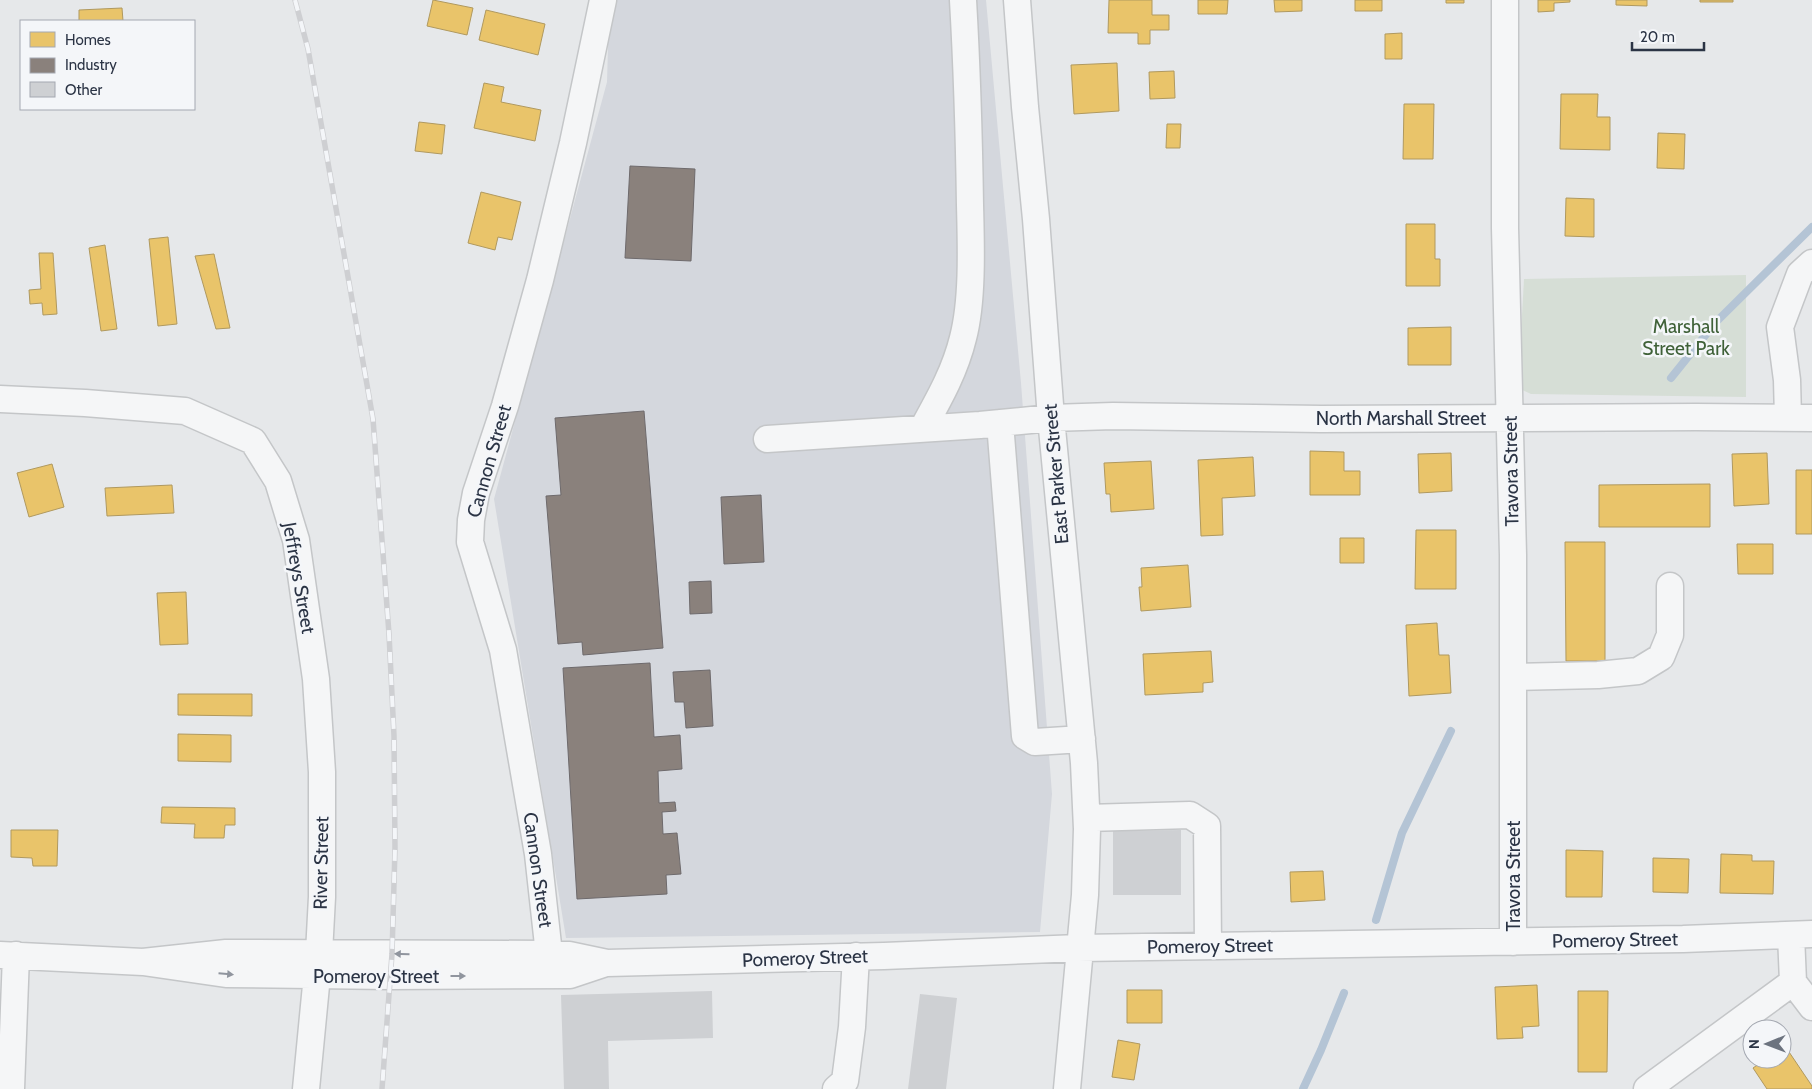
<svg xmlns="http://www.w3.org/2000/svg" width="1812" height="1089" font-family="Cabin,sans-serif">
<rect width="100%" height="100%" fill="#e6e8ea"/>
<path fill="#d4d7dd" d="M612,0H986L1021,383L1052,794L1040,932L566,938L494,499L607,82L609,13Z"/>
<path fill="#d6ded6" d="M1746,275V397L1531,394L1518,388L1524,279Z"/>
<path fill="#e9c46a" stroke="#b0995f" d="M433,0L473,8L467,35L427,26Z
M1109,0H1152V15H1169V30H1150V44H1138V33H1108Z
M1198,0H1228L1227,14H1198Z
M1274,0H1302V11L1275,12Z
M1355,0H1382V11H1355Z
M1446,0H1464V3H1446Z
M1538,0H1570V2L1554,3V11L1538,12Z
M1616,0H1647V6L1616,5Z
M1700,0H1733V2H1700Z
M122,8L123,21H79V10Z
M486,10L545,24L538,55L479,40Z
M1402,33V59H1385V34Z
M1117,63L1119,111L1074,114L1071,65Z
M1174,71L1175,98L1150,99L1149,72Z
M484,83L504,87L501,102L541,110L535,141L474,128Z
M1561,94H1598L1597,117H1610V150L1560,149Z
M1404,104H1434L1433,159H1403Z
M419,122L445,125L442,154L415,151Z
M1167,124H1181L1180,148H1166Z
M1658,133L1685,134L1684,169L1657,168Z
M481,192L521,202L512,240L498,237L495,250L468,243Z
M1566,198L1594,199V237L1565,236Z
M1406,224H1435V259H1440V286H1406Z
M168,237L177,324L158,326L149,239Z
M105,245L117,329L101,331L89,248Z
M39,253H53L57,314L43,315L42,303L30,304L29,290L41,289Z
M214,254L230,328L216,329L195,256Z
M1451,327V365H1408V328Z
M1310,451L1344,452V471H1360V495H1310Z
M1451,453L1452,491L1419,493L1418,454Z
M1767,453L1769,504L1734,506L1732,454Z
M1253,457L1255,496L1222,498L1223,535L1201,536L1198,460Z
M1151,461L1154,509L1111,512L1110,494H1106L1104,463Z
M52,464L64,507L29,517L17,473Z
M1796,470H1812V534H1796Z
M1710,484V527H1599V485Z
M172,485L174,513L107,516L105,488Z
M1416,530H1456V589H1415Z
M1340,538H1364V563H1340Z
M1565,542H1605V661H1566Z
M1737,544H1773V574H1738Z
M1188,565L1191,607L1141,611L1139,587H1142L1141,568Z
M186,592L188,644L160,645L157,593Z
M1437,623L1439,655H1449L1451,693L1409,696L1406,625Z
M1211,651L1213,682L1203,683V692L1145,695L1143,654Z
M178,694H252V716L178,715Z
M178,734L231,735V762L178,761Z
M162,807L235,808V825H225L224,838H194L195,824L161,823Z
M11,830H58L57,866H33L32,858L11,857Z
M1566,850L1603,851L1602,897H1566Z
M1721,854L1752,855V861H1774L1773,894L1720,893Z
M1653,858L1689,859L1688,893L1653,892Z
M1323,871L1325,900L1291,902L1290,872Z
M1537,985L1539,1026L1522,1027L1523,1038L1497,1039L1495,987Z
M1127,990H1162V1023H1127Z
M1578,991H1608L1607,1072H1578Z
M1118,1040L1140,1044L1134,1080L1112,1077Z
M1785,1046L1812,1086V1089H1767L1753,1068L1766,1059H1782V1048Z"/>
<path fill="#8a817c" stroke="#6e6a6c" d="M630,166L695,169L691,261L625,258Z
M644,411L663,648L583,655L582,642L558,644L546,496L561,495L555,418Z
M761,495L764,562L724,564L721,497Z
M711,581L712,613L690,614L689,582Z
M650,663L654,737L680,735L682,769L658,771L659,803L675,802L676,811L662,812L663,834L677,833L681,874L666,875L667,894L577,899L563,668Z
M710,670L713,726L686,728L684,702H675L673,672Z"/>
<g fill="none" stroke-linecap="round" stroke-linejoin="round">
<path stroke="#b4c4d5" stroke-width="8" d="M1671,378L1716,322L1812,227
M1376,920L1402,833L1451,731
M1303,1089L1321,1050L1344,993"/>
</g>
<path fill="#ced0d3" d="M1181,830V895H1113V831Z
M712,991L713,1038L608,1041L609,1089H564L561,995Z
M920,994L957,998L946,1089H908Z"/>
<g fill="none" stroke-linecap="round" stroke-linejoin="round">
<g stroke="#c4c6c8" stroke-width="29">
<path id="minor" d="M1017,0L1025,107L1036,219L1051,418L1084,763L1087,829L1085,895L1067,1089
M1505,0V228L1513,555V942
M0,399L85,403L185,411L253,441L278,481L296,540L316,679L322,772V897L319,953
M1788,418L1787,380L1780,327L1800,274L1812,263
M1000,423L1025,736L1035,742L1082,739
M923,428C939,399 955,371 963,338C973,300 971,245 970,205C969,137 967,69 963,0
M767,439L980,425L1051,418L1113,416L1321,419L1696,417L1812,418
M1513,677L1598,675L1638,671L1661,657L1670,635V586
M1087,818L1190,815L1207,826L1208,946
M1791,935L1793,982
M549,954L538,854L503,650L470,542L471,520L476,493L505,406L540,280L573,143L603,0
M0,955L143,962L226,974L390,976L570,975L606,963
M143,962L226,953L549,954L569,955L607,963L884,956L1079,948L1683,939L1812,934
M1793,982L1812,1007
M11,1089L16,955
M306,1089L317,975
M836,1089L845,1081L852,1027L856,956
M1647,1089L1793,982"/>
</g>
<use href="#minor" stroke="#f5f6f7" stroke-width="26"/>
<g stroke="#cecfd2" stroke-width="5.5">
<path id="rail" d="M295,0L308,49L373,419L389,634L394,736L395,848L392,954L382,1089"/>
</g>
<use href="#rail" stroke="#f4f6f9" stroke-width="4" stroke-dasharray="11" stroke-linecap="butt"/>
</g>
<defs><path id="oneway-solid" d="M-6-.8H1V-3.2L6.5 0L1 3.2V.8H-6Z" transform="scale(1.25)"/></defs>
<g fill="#90959e">
<use href="#oneway-solid" transform="translate(402 954) rotate(-178)"/>
<use href="#oneway-solid" transform="translate(226 974) rotate(5)"/>
<use href="#oneway-solid" transform="translate(458 976)"/>
</g>
<g text-anchor="middle" dominant-baseline="central" stroke-width="5" stroke-linejoin="round" paint-order="stroke">
<g font-size="19" fill="#3f6138" stroke="#f4f6f9">
<text x="1686" y="326">Marshall<tspan x="1686" dy="22">Street Park</tspan></text>
</g>
<g font-size="19" fill="#2b3445" stroke="#f4f6f9">
<text x="1401" y="418">North Marshall Street</text>
<text transform="translate(489 461) rotate(-74)">Cannon Street</text>
<text transform="translate(1511 471) rotate(-91)">Travora Street</text>
<text transform="translate(1056 474) rotate(-95)">East Parker Street</text>
<text transform="translate(299 578) rotate(80)">Jeffreys Street</text>
<text transform="translate(321 863) rotate(-89)">River Street</text>
<text transform="translate(538 870) rotate(82)">Cannon Street</text>
<text transform="translate(1513 876) rotate(-90)">Travora Street</text>
<text transform="translate(1615 940) rotate(-1)">Pomeroy Street</text>
<text transform="translate(1210 946) rotate(-1)">Pomeroy Street</text>
<text transform="translate(805 958) rotate(-2)">Pomeroy Street</text>
<text x="376" y="976">Pomeroy Street</text>
</g>
</g>
<rect x="20" y="20" width="175" height="90" fill="#f4f6f9" stroke="#a4a8b1"/>
<rect x="30" y="32" width="25" height="15" fill="#e9c46a" stroke="#a4a8b1"/>
<text x="65" y="45" font-size="15" fill="#2b3445">Homes</text>
<rect x="30" y="58" width="25" height="15" fill="#8a817c" stroke="#a4a8b1"/>
<text x="65" y="70" font-size="15" fill="#2b3445">Industry</text>
<rect x="30" y="82" width="25" height="15" fill="#ced0d3" stroke="#a4a8b1"/>
<text x="65" y="95" font-size="15" fill="#2b3445">Other</text>
<g transform="translate(1767 1044) rotate(269)"><circle r="24" fill="#f4f6f9" stroke="#a4a8b1"/>
<path d="M0-4L9 19L0 12L-9 19Z" fill="#6c737f"/>
<text y="-8" font-size="14" font-weight="bold" text-anchor="middle" fill="#2b3445">N</text>
</g>
<path d="M1632 42v8h72v-8" fill="none" stroke="#2b3445" stroke-width="2.5"/>
<text x="1640" y="42" font-size="15" fill="#2b3445" stroke="#f4f6f9" stroke-width="4" paint-order="stroke">20 m</text>
</svg>
